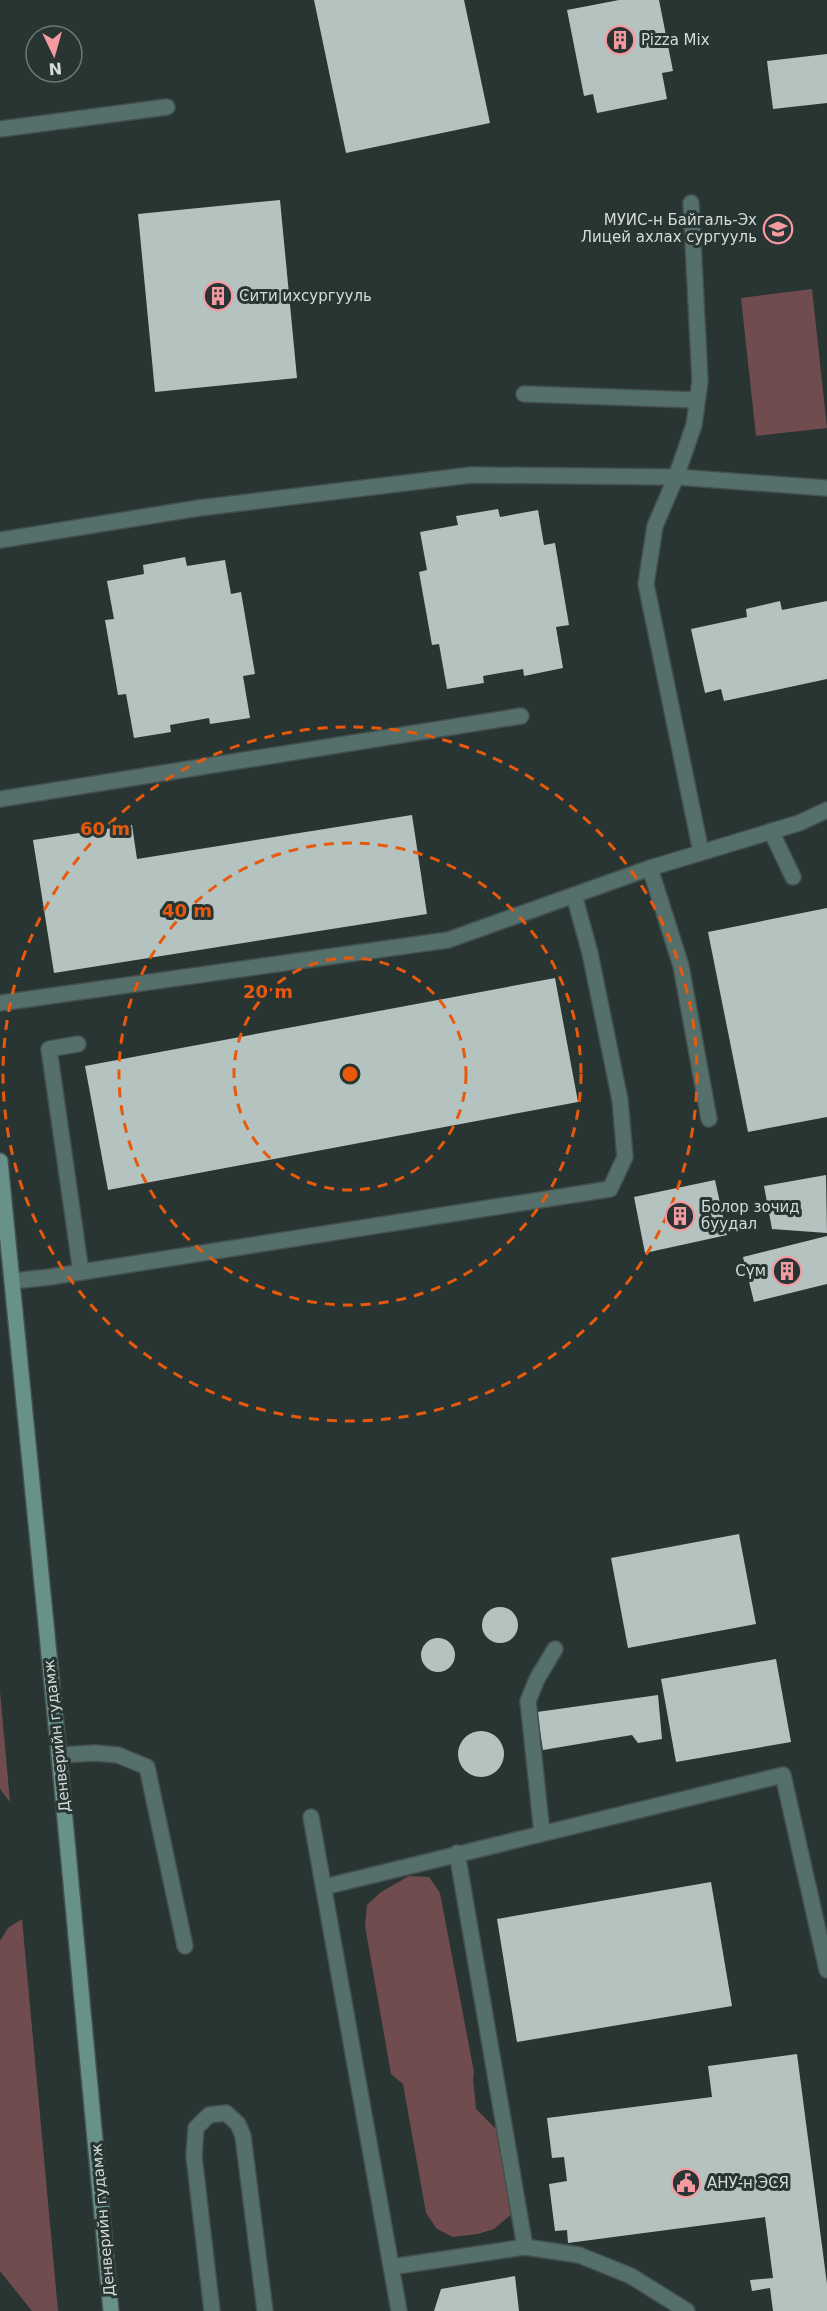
<svg xmlns="http://www.w3.org/2000/svg" width="827" height="2311" font-family="'DejaVu Sans',sans-serif">
<rect width="100%" height="100%" fill="#283532"/>
<path fill="#714c4e" d="M812,289L827,428L756,436L741,298Z
M0,1691L10,1802L0,1789Z
M409,1876L429,1877L440,1893L474,2072L473,2079L476,2109L497,2130L516,2210L494,2229L478,2234L453,2237L437,2229L426,2213L403,2084L391,2074L365,1926L367,1905L381,1892Z
M22,1919L58,2311H32L0,2271V1941L8,1928Z"/>
<path fill="#b4c3c0" d="M314,0H464L490,123L346,153Z
M619,0H659L673,71L662,73L667,99L597,113L593,94L584,96L567,10Z
M827,54V103L773,109L767,61Z
M280,200L297,378L155,392L138,214Z
M498,509L500,517L538,510L544,545L555,543L569,625L556,627L563,668L524,676L523,669L483,676L484,683L447,689L439,644L432,645L419,572L427,570L420,532L458,525L456,516Z
M185,557L187,566L225,560L231,594L241,592L255,674L243,676L250,718L210,724L209,718L170,725L171,732L134,738L126,694L118,695L105,620L114,619L107,581L144,574L143,565Z
M780,601L782,610L827,601V679L724,701L721,689L705,693L691,629L747,617L746,609Z
M412,815L427,914L54,973L33,840L132,825L137,859Z
M827,908V1117L748,1132L708,932Z
M555,978L578,1102L108,1190L85,1066Z
M826,1175L827,1233L772,1229L764,1186Z
M715,1180L727,1235L645,1253L634,1197Z
M827,1236V1284L754,1302L743,1257Z
M739,1534L756,1624L628,1648L611,1558Z
M482 1625a18 18 0 1 1 36 0a18 18 0 1 1-36 0Z
M421 1655a17 17 0 1 1 34 0a17 17 0 1 1-34 0Z
M776,1659L791,1742L676,1762L661,1679Z
M658,1695L662,1739L638,1743L632,1735L543,1750L537,1712Z
M458 1754a23 23 0 1 1 46 0a23 23 0 1 1-46 0Z
M711,1882L732,2006L517,2042L497,1919Z
M797,2054L827,2284V2311H773L770,2288L752,2291L750,2280L773,2278L765,2217L568,2243L567,2230L555,2231L549,2184L567,2181L564,2157L552,2158L547,2118L712,2097L708,2066Z
M515,2276L519,2311H434L441,2289Z"/>
<g fill="none" stroke-linecap="round" stroke-linejoin="round">
<g stroke="#44504d" stroke-width="18">
<path id="lane" d="M0,129L167,107
M691,203L700,381L694,425L676,477L655,526L646,584L701,852
M524,394L697,400
M0,540L199,508L471,475L676,477L827,488
M0,799L521,716
M771,831L793,877
M650,868L681,966L709,1119
M78,1044L49,1049L81,1272
M13,1281L50,1277L610,1189L625,1157L620,1100L590,953L574,895
M59,1755L95,1753L118,1755L147,1767L185,1946
M311,1817L399,2311
M542,1833L528,1701L537,1679L555,1649
M457,1853L525,2247
M324,1887L783,1775L827,1970
M391,2267L525,2247L579,2255L631,2276L687,2311
M212,2311L194,2156L196,2128L209,2115L226,2113L238,2124L243,2136L265,2311"/>
</g>
<g stroke="#44504d" stroke-width="18">
<path id="street" d="M0,1003L448,940L650,868L799,823L827,810"/>
</g>
<g stroke="#44504d" stroke-width="18">
<path id="secondary" d="M0,1161L59,1755L111,2311"/>
</g>
<use href="#lane" stroke="#556f6a" stroke-width="15"/>
<use href="#street" stroke="#556f6a" stroke-width="15"/>
<use href="#secondary" stroke="#68918a" stroke-width="15"/>
</g>
<g fill="none" stroke="#e8590c" stroke-width="3" stroke-dasharray="10 8">
<circle cx="350" cy="1074" r="116"/>
<circle cx="350" cy="1074" r="231"/>
<circle cx="350" cy="1074" r="347"/>
</g>
<defs>
<g id="building-ring" transform="scale(1.5)"><circle r="9.5" fill="#283532" stroke="#f49aa0" stroke-width="1.5"/><path d="M-4-6H4V6H1V3H-1V6H-4ZM-2.5-4.3h1.7v1.8h-1.7ZM.8-4.3h1.7v1.8H.8ZM-2.5-1h1.7V.8h-1.7ZM.8-1h1.7V.8H.8Z" fill="#f49aa0"/></g>
<g id="school-ring" transform="scale(1.5)"><circle r="9.5" fill="#283532" stroke="#f49aa0" stroke-width="1.5"/><path d="M0-5L7-2L0 1L-7-2ZM-4 1L0 2.5L4 1V4Q0 6-4 4Z" fill="#f49aa0"/></g>
<g id="civic-ring" transform="scale(1.5)"><circle r="9.5" fill="#283532" stroke="#f49aa0" stroke-width="1.5"/><path d="M-.6-6.5H3V-4.5H.6V-3L4-1V1h2V6H-6V1h2V-1L-.6-3ZM-1.2 2.5V6h2.4V2.5Z" fill="#f49aa0"/></g>
</defs>
<g fill-rule="evenodd">
<use href="#building-ring" x="620" y="40"/>
<use href="#school-ring" x="778" y="229"/>
<use href="#building-ring" x="218" y="296"/>
<use href="#building-ring" x="680" y="1216"/>
<use href="#building-ring" x="787" y="1271"/>
<use href="#civic-ring" x="686" y="2183"/>
</g>
<g text-anchor="middle" dominant-baseline="central" stroke-width="6" stroke-linejoin="round" paint-order="stroke">
<g font-size="15" fill="#d4dcda" stroke="#283532" text-anchor="start">
<text x="641" y="40">Pizza Mix</text>
<text x="757" y="220" text-anchor="end">МУИС-н Байгаль-Эх<tspan x="757" dy="17">Лицей ахлах сургууль</tspan></text>
<text x="239" y="296">Сити ихсургууль</text>
<text x="701" y="1207">Болор зочид<tspan x="701" dy="17">буудал</tspan></text>
<text x="766" y="1271" text-anchor="end">Сүм</text>
<text x="707" y="2183">АНУ-н ЭСЯ</text>
</g>
<g font-size="15" fill="#d4dcda" stroke="#283532">
<text transform="translate(57 1736) rotate(-96)">Денверийн гудамж</text>
<text transform="translate(103 2220) rotate(-95)">Денверийн гудамж</text>
</g>
</g>
<circle cx="350" cy="1074" r="9" fill="#e8590c" stroke="#283532" stroke-width="3"/>
<g font-size="18" text-anchor="middle" font-weight="bold" fill="#e8590c" stroke="#283532" stroke-width="6" stroke-linejoin="round" paint-order="stroke">
<text x="105" y="835">60 m</text>
<text x="187" y="917">40 m</text>
<text x="268" y="998">20 m</text>
</g>
<g transform="translate(54 54) rotate(175)"><circle r="28" fill="#283532" stroke="#6d7875" stroke-width="1.5"/>
<path d="M0-4.5L10 22L0 15L-10 22Z" fill="#f49aa0"/>
<text y="-9" font-size="16" font-weight="bold" text-anchor="middle" fill="#d4dcda">N</text>
</g>
</svg>
